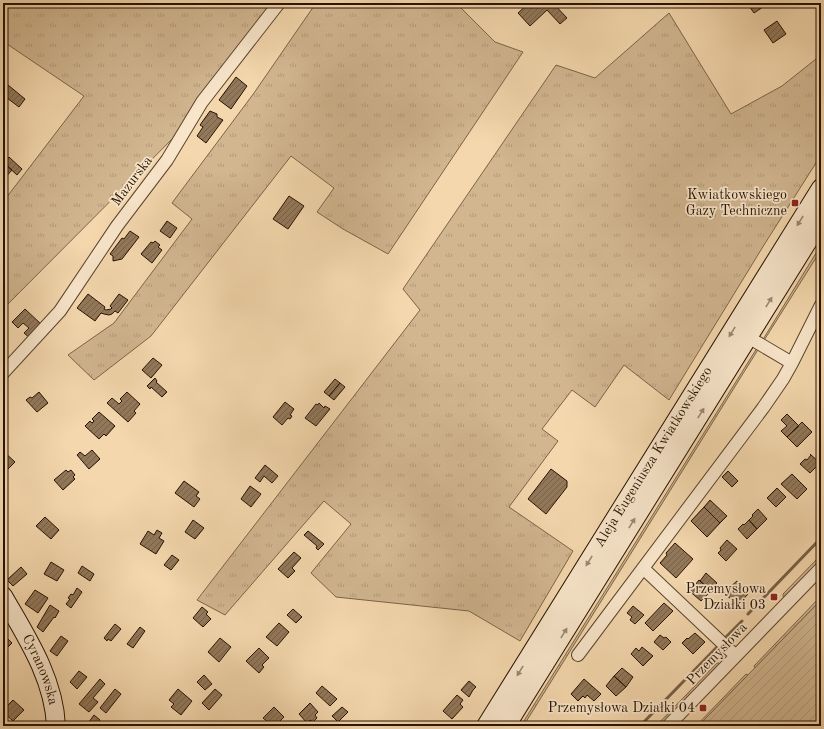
<svg xmlns="http://www.w3.org/2000/svg" width="824" height="729" font-family="'Old Standard TT',serif">
<defs>
<pattern id="grass-tufts" width="24" height="20" patternUnits="userSpaceOnUse"><rect width="24" height="20" fill="#d1b690"/><path d="M3 7l-1-3M5 7V3M7 7l1-3M15 17l-1-3M17 17v-4M19 17l1-3" fill="none" stroke="#b39b7a"/></pattern>
<pattern id="garden-furrows" width="10" height="10" patternUnits="userSpaceOnUse"><rect width="10" height="10" fill="#d1b690"/><path d="M-1 1l2-2M0 10L10 0M9 11l2-2" fill="none" stroke="#b39b7a"/></pattern>
<pattern id="building-hatch" width="6" height="6" patternUnits="userSpaceOnUse"><rect width="6" height="6" fill="#92785a"/><path d="M-1 1l2-2M0 6l6-6M5 7l2-2" fill="none" stroke="#776148"/></pattern>
</defs>
<rect width="100%" height="100%" fill="#f4d7ad"/>
<filter id="stains"><feTurbulence type="fractalNoise" baseFrequency=".005" numOctaves="4"/><feColorMatrix values="0 0 0 0 .2 0 0 0 0 .09 0 0 0 0 .02 0 0 0 .5 -.17"/></filter>
<radialGradient id="worn" r=".72"><stop offset=".6" stop-color="#630" stop-opacity="0"/><stop offset="1" stop-color="#630" stop-opacity=".3"/></radialGradient>
<path fill="url(#grass-tufts)" stroke="#7c6448" d="M3,3H284L202,109L3,309V202L84,96L4,42L3,43Z
M316,3H456L495,42L523,52L388,254L343,229L317,212L334,188L291,156L151,336L94,380L68,355L114,323L192,219L172,203L254,93Z
M669,13L731,114L782,86L821,55V155L764,245L669,400L624,365L595,407L572,390L542,429L558,441L509,507L573,551L520,641L469,611L336,597L311,573L351,524L324,501L225,615L197,600L420,310L403,289L556,65L595,78Z
M821,245V250L763,342L762,341Z
M757,348H759L524,725L522,724Z
M819,557V562L784,598L783,596V594Z
M821,596V600L755,668L754,666Z
M717,663H719L720,664L660,726H656Z
M746,674L748,675L699,726H696Z"/>
<path fill="url(#garden-furrows)" stroke="#7c6448" d="M821,600V726H699L706,718Z"/>
<g fill="none" stroke-linecap="round" stroke-linejoin="round">
<path stroke="#786045" stroke-width="3" d="M748,614L821,538
M725,638L742,621
M640,726L717,647"/>
</g>
<path fill="url(#building-hatch)" stroke="#271201" d="M529,3H553L567,18L560,24L547,10L530,26L518,13Z
M747,3H769L754,13Z
M777,21L786,34L773,43L764,30Z
M236,77L247,86L231,109L219,100Z
M8,85L25,99L19,107L3,95V91Z
M210,111L217,114V117L223,120L206,143L197,136L203,127L200,125Z
M9,157L22,169L17,175L4,163Z
M4,163L12,170L3,180V164Z
M289,196L304,206L288,229L273,219Z
M167,221L177,228L170,238L160,231Z
M130,231L139,237L122,259L113,261V256L110,254L122,238L124,239Z
M155,241L160,245L158,247L162,250L152,263L141,254L151,242L153,243Z
M88,294L105,307L104,309L106,310L111,309L112,308L110,306L119,294L128,300L118,313L115,311L112,314L109,315L104,314L101,313L95,321L77,308Z
M25,309L42,325L30,338L24,333L29,328L23,323L18,328L12,322Z
M153,358L162,365L151,378L142,370Z
M155,378L157,381L156,382L167,392L162,397L151,387L150,389L147,386Z
M335,379L340,383L329,396L324,392Z
M340,383L345,387L334,400L329,396Z
M39,392L48,403L37,412L26,400L30,397L32,398Z
M127,392L140,404L134,411L136,413L128,422L107,403L112,398L119,404L122,401L120,399Z
M285,402L294,409L290,415L292,416L290,419L288,418L282,425L273,417Z
M319,403L324,408L325,406L330,409L316,426L305,418L316,404L318,405Z
M99,412L115,426L106,436L104,434L99,439L85,426L90,421L92,423L94,421L92,419Z
M787,414L799,426L787,437L781,431L787,426L781,420Z
M802,422L812,432L797,447L787,437Z
M821,444V455L816,449Z
M92,450L100,459L89,469L77,455L80,452L85,456Z
M3,451L15,462L6,471L3,469Z
M810,454L820,463L810,473L800,464L805,459L807,460L811,455Z
M265,465L278,476L272,483L264,476L260,482L255,478Z
M551,469L567,481V487L546,514L528,499Z
M66,470L68,472L71,470L75,475L73,477L75,479L63,490L54,480Z
M728,471L738,481L732,487L722,477Z
M792,474L807,489L797,499L781,484Z
M184,481L199,492L196,496L200,499L194,507L175,493Z
M250,486L261,494L251,507L241,499Z
M777,488L786,497L776,507L767,498Z
M710,500L727,516L720,523L704,507Z
M704,507L720,523L707,537L691,521Z
M758,509L767,519L757,529L749,520L753,516L752,515Z
M45,517L59,530L51,539L36,526Z
M193,520L204,528L195,539L185,532Z
M749,520L757,529L747,539L738,529L743,524L744,525Z
M157,530L162,533L159,538L164,541L156,554L140,544L148,531L154,535Z
M308,531L324,544L318,550L316,548L317,546L304,535Z
M727,540L737,549L726,561L718,553L721,550L720,548Z
M675,543L693,559L676,578L660,563L667,555L666,553Z
M294,552L301,558L292,568L295,571L288,578L278,569Z
M172,555L179,560L171,570L164,565Z
M51,562L64,570L57,581L44,574Z
M82,566L94,574L90,581L78,573Z
M21,567L27,574L13,586L7,580Z
M706,573L717,583L710,590L700,581Z
M699,580L711,591L701,601L687,589L690,587L692,589Z
M737,581L745,588L744,590L748,594L739,604L733,598L732,600L725,594L729,589V588Z
M77,588L82,592L71,608L66,604L70,599L68,598L71,594L73,595Z
M35,590L48,598L38,613L25,604Z
M664,603L673,611L653,631L645,623Z
M50,605L59,611L55,618L54,617L43,632L37,627Z
M633,606L644,615L635,624L630,620L632,617L627,613Z
M202,607L208,612L206,614L211,619L203,627L193,618Z
M293,609L302,617L296,623L287,615Z
M279,623L289,632L277,646L266,637Z
M115,624L121,629L111,641L108,639L107,641L104,638Z
M140,627L145,631L133,648L127,644Z
M695,633L705,642L693,654L682,643L687,638L688,639Z
M660,635L664,638L666,637L671,642L663,650L654,642Z
M61,636L68,641L57,656L50,651Z
M6,637L12,643L3,652V640Z
M220,638L231,647L219,662L208,652Z
M642,647L653,656L643,666L631,654L636,648L639,651Z
M259,648L269,658L262,665L264,667L259,673L246,661Z
M622,668L633,677L626,687L614,676Z
M79,671L87,677L77,689L70,682Z
M204,675L212,684L205,690L197,682Z
M614,676L626,687L616,696L606,686Z
M100,679L105,684L93,698L98,702L89,712L79,704Z
M584,679L601,694L594,701L587,695L585,698L583,696L578,701L571,694Z
M469,681L476,687L473,690L469,697L461,690Z
M322,686L337,699L330,706L316,693Z
M115,689L121,694L106,713L100,708Z
M178,689L192,701L181,715L171,707L174,704L169,700Z
M215,689L222,695L209,710L202,703Z
M457,695L463,700L460,704L463,707L452,719L443,711Z
M13,700L24,710L13,721L3,712V710Z
M310,703L318,712L315,715L317,718L313,722L310,720L307,723L299,714Z
M274,707L284,717L275,726H270L267,723L268,722L263,718Z
M342,707L348,712L338,722L332,716Z
M94,715L100,720L96,726H86Z"/>
<g fill="none" stroke-linecap="round" stroke-linejoin="round">
<g stroke="#5a432c" stroke-width="14">
<path id="street" d="M792,363L821,305
M3,373L60,311L117,226L167,160L202,102L279,3
M644,569L736,656
M578,655L763,408L783,379L792,363L748,337
M668,726L821,568"/>
</g>
<g stroke="#271201" stroke-width="20">
<g id="secondary">
<path id="s1" d="M3,596C26,636 54,678 56,726"/>
<path id="s2" d="M486,726L821,188"/>
<path d="M506,726L821,220"/>
</g>
</g>
<use href="#street" stroke="#f8e5ca" stroke-width="12"/>
<use href="#secondary" stroke="#f8e5ca" stroke-width="18"/>
</g>
<defs><path id="oneway-solid" d="M-6-.8H1V-3.2L6.5 0L1 3.2V.8H-6Z"/></defs>
<g fill="#9a8670">
<use href="#oneway-solid" transform="translate(800 221) rotate(122)"/>
<use href="#oneway-solid" transform="translate(769 302) rotate(-58)"/>
<use href="#oneway-solid" transform="translate(732 332) rotate(122)"/>
<use href="#oneway-solid" transform="translate(701 413) rotate(-58)"/>
<use href="#oneway-solid" transform="translate(632 523) rotate(-58)"/>
<use href="#oneway-solid" transform="translate(589 561) rotate(122)"/>
<use href="#oneway-solid" transform="translate(564 633) rotate(-58)"/>
<use href="#oneway-solid" transform="translate(520 671) rotate(122)"/>
</g>
<g fill="#8f2418" stroke="#f8e5ca" stroke-width="1.5">
<rect x="791" y="199" width="8" height="8" rx="2"/>
<rect x="770" y="593" width="8" height="8" rx="2"/>
<rect x="699" y="704" width="8" height="8" rx="2"/>
</g>
<g text-anchor="middle" dominant-baseline="central" stroke-width="3.5" stroke-linejoin="round" paint-order="stroke">
<g font-size="14" fill="#271201" stroke="#f8e5ca">
<text transform="translate(132 181) rotate(-53)">Mazurska</text>
<text stroke="none"><textPath href="#s2" startOffset="317">Aleja Eugeniusza Kwiatkowskiego</textPath></text>
<text transform="translate(717 654) rotate(-46)">Przemysłowa</text>
<text stroke="none"><textPath href="#s1" startOffset="83">Cyranowska</textPath></text>
</g>
<g font-size="14" fill="#271201" stroke="#f8e5ca" text-anchor="end">
<text x="787" y="195">Kwiatkowskiego<tspan x="787" dy="16">Gazy Techniczne</tspan></text>
<text x="766" y="589">Przemysłowa<tspan x="766" dy="16">Działki 03</tspan></text>
<text x="695" y="708">Przemysłowa Działki 04</text>
</g>
</g>
<rect width="824" height="729" fill="none" stroke="#f4d7ad" stroke-width="16"/>
<rect x="4" y="4" width="816" height="721" fill="none" stroke="#271201" stroke-width="2"/>
<rect x="8" y="8" width="808" height="713" fill="none" stroke="#271201"/>
<rect width="100%" height="100%" filter="url(#stains)"/>
<rect width="100%" height="100%" fill="url(#worn)"/>
</svg>
